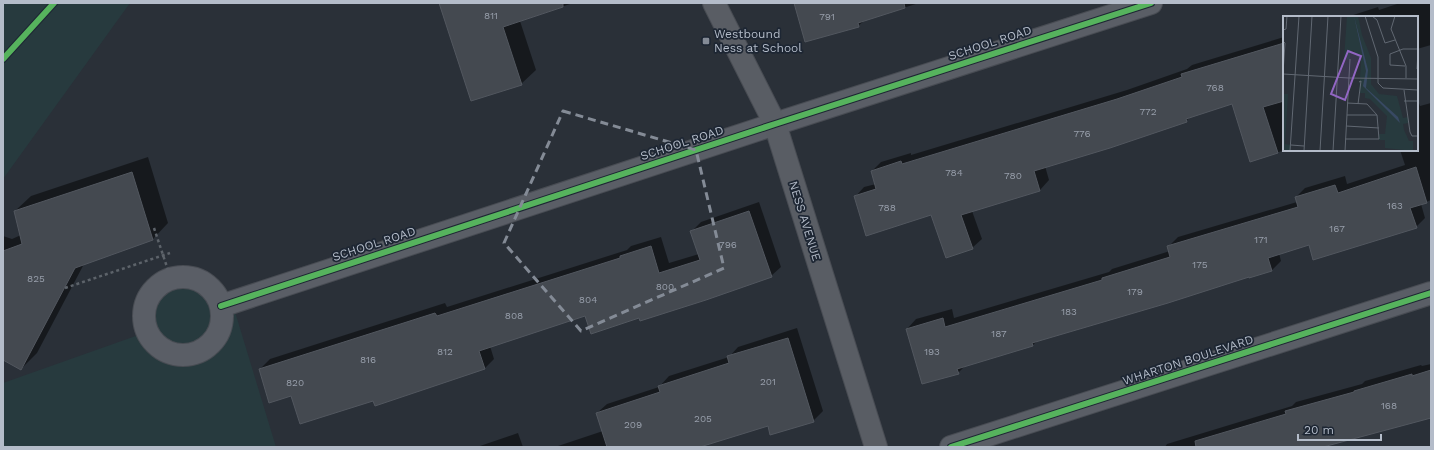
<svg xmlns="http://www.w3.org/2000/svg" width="1434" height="450" font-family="'Work Sans',sans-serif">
<rect width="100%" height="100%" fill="#2a3038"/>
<path fill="#273a3e" d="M3,3H130L3,179Z
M176,277C202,277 209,284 221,306L232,302L276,447H3V383L147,332C146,328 144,324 144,320C141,297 157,284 176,277Z"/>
<path fill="#0007" d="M440,3H573L520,21L536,70L521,84Z
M798,3H919L865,20L858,26Z
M1400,3H1431V45L1417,49V17H1347L1378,7L1379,10Z
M1284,37L1285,150L1251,161L1232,103L1191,116L1186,121L1045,166L1049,180L1040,190L972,211L982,239L972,248L932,214L855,197L864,187L876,184L872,171L881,162L911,153V155L1127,90L1187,69L1192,65Z
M1417,98L1420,106L1431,103V200L1421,204L1425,218L1416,227L1310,244L1279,253L1281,261L1272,270L1250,277V275L1037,341L1033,345L966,365L958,373L907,329L916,319L952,309L954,318L1109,272L1112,269L1170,251L1168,247L1178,237L1297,202L1296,197L1305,188L1345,176L1347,184L1405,165L1400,150H1417Z
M148,157L168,223L153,239L84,264L37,353L21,369L3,359V236L12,239L21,235L15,211L31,196Z
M759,202L781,267L771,276L640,317L585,315L490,346L494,359L485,368L374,400L292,395L260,369L270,359L445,303L447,307L627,250L631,246L661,237L669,263L699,254L692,231L701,222Z
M797,328L823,411L813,421L768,425L697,447H555L603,431L597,413L607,404L659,387L669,376L729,357L738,347Z
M1431,364V412L1319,447H1165L1167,444L1292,406L1296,402L1362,384L1365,381L1421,365L1422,366Z
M518,433L523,447H477Z"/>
<path fill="#444950" stroke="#52575f" d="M439,3H563V7L503,27L522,85L471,101Z
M794,3H904L905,8L858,23L859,27L805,42Z
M1284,43V101L1263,107L1278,153L1250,162L1232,104L1186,119L1187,122L1110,148L1034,171L1040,191L961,215L973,249L946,258L931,215L866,236L854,196L876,189L871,171L901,161L902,164L1117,99L1182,77L1181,74Z
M1416,167L1427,203L1410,208L1417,228L1313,260L1309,245L1268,258L1272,271L1249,278V277L1168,303L1032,343L1033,346L957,369L959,374L922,384L906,329L943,318L945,327L1102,280V278L1170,257L1167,246L1298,207L1295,197L1335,185L1338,193Z
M132,172L153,240L75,268L21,370L3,360V251L22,244L14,211Z
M749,211L772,277L706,300L640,321L639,318L591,334L585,316L479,351L485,369L375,406L373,401L300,424L291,396L269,403L259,369L435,313L437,316L620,258V256L651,246L659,273L700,260L690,231Z
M788,338L814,422L770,435L768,426L700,447H607L596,413L660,392L658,386L729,363L727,356Z
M1431,370V418L1323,447H1196L1195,441L1286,414L1285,411L1354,392V391L1412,374V376Z"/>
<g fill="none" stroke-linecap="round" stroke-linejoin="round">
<g stroke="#484c53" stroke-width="24">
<path id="street" d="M144 316a39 39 0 1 1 78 0a39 39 0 1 1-78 0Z
M221,306L775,124L1151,3
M951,447L1431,293"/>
</g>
<g stroke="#484c53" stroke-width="24">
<path id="secondary" d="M714,3L775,124L876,447"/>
</g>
<path stroke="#5d636a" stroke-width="2.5" stroke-dasharray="3 3" stroke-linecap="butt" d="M154,228L171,279
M65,288L170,253"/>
<use href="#street" stroke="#5a5e66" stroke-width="22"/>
<use href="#secondary" stroke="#595d64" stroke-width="22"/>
<g stroke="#1d2633" stroke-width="8">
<path id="cycleway" d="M3,59L54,3
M221,306L775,124L1151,3
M951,447L1431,293"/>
</g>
<use href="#cycleway" stroke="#56b35d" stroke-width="6"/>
</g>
<path fill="none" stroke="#848b96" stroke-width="3" stroke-dasharray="8 5" stroke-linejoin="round" d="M563,111L696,150L724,268L581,331L504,243Z"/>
<rect fill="#848b96" stroke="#1d2633" stroke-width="1.5" x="702" y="37" width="8" height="8" rx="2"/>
<g text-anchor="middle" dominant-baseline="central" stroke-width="3.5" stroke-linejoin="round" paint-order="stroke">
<g font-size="10" fill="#989fab">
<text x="491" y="15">811</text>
<text x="827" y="16">791</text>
<text x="1215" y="87">768</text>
<text x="1148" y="111">772</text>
<text x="1082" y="133">776</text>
<text x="954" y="172">784</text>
<text x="1013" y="175">780</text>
<text x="1395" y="205">163</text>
<text x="887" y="207">788</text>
<text x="1337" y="228">167</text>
<text x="1261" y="239">171</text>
<text x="728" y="244">796</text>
<text x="1200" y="264">175</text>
<text x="36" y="278">825</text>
<text x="665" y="286">800</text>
<text x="1135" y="291">179</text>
<text x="588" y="299">804</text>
<text x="1069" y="311">183</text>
<text x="514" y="315">808</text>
<text x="999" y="333">187</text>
<text x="445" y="351">812</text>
<text x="932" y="351">193</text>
<text x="368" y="359">816</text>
<text x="768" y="381">201</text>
<text x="295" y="382">820</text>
<text x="1389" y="405">168</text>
<text x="703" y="418">205</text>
<text x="633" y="424">209</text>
</g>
<g font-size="12" fill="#b4bcc9" stroke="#1d2633" text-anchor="start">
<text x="714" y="34">Westbound<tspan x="714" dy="14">Ness at School</tspan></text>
</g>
<g font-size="12" fill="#b4bcc9" stroke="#1d2633">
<text transform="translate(990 43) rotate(-18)">SCHOOL ROAD</text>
<text transform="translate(682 143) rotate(-18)">SCHOOL ROAD</text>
<text transform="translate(805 221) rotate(73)">NESS AVENUE</text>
<text transform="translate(374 244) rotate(-18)">SCHOOL ROAD</text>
<text transform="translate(1188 360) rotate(-18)">WHARTON BOULEVARD</text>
</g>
</g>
<g transform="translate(1283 16)">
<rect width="135" height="135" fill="#2a3038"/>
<path d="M64,0H75L79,19L88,42V68L96,78L114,80L120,102L125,101V107L120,108L121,114L126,125H130V135L102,132V124H96V118H102L104,100L87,83L82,82V77H76L78,46L70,34L67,36V44L61,43ZM0,78H5L2,128L8,129L7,135H0Z" fill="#273a3e"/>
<path d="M71,0L85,54L83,72L115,101L117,107L80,70L83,55Z" fill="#384963"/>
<path fill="none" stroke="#616872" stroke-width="1" d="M82,0L95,41V67L100,72L135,74M89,0L94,4L102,27L112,24M112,0L108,13L123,50V62M0,14L3,13L4,0M0,25L2,27L0,57M122,50L107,49V38L120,33H135M134,53L135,35M0,58L66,62L135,63M121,74L127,116L129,120H135M121,85H135M75,88L78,65L76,66M64,99H94M63,110L96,112M62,123H96L94,99L84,88L64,87M8,129L21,130M7,135L16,0M21,135L29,0M37,135L45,0M50,135L58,0M62,135L67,43"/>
<path fill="#9266c3" fill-opacity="0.15" stroke="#9266c3" stroke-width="2" d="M65,35L78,40L62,84L48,78Z"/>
<rect width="135" height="135" fill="none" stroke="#b4bcc9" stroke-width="2"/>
</g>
<rect width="1434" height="450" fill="none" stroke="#b4bcc9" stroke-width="8"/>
<path d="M1298 434v6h83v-6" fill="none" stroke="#b4bcc9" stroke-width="2"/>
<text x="1304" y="434" font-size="12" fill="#b4bcc9" stroke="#1d2633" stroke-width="3" paint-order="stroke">20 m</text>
</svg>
